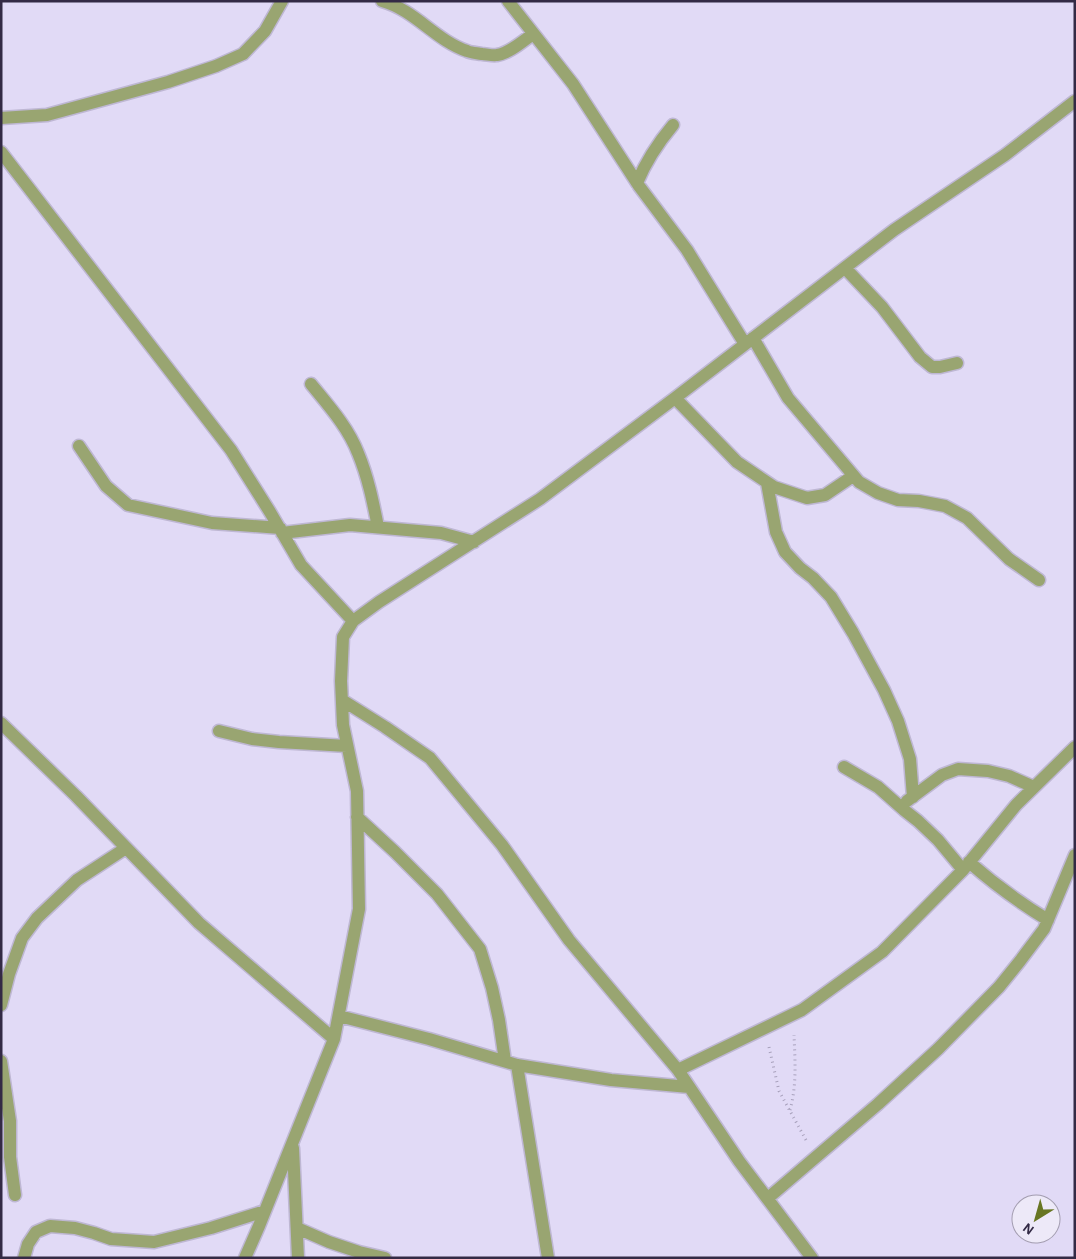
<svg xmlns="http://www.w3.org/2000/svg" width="1076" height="1259" font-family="'Alegreya Sans',sans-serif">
<rect width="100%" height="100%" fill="#e1daf6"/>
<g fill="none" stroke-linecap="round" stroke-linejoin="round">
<g stroke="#beb7d3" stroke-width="15">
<path id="minor" d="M382,1C415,10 435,40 467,51C471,53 477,53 482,54C486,54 493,56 497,55C510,53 523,41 533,34
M508,1L573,84L639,186L687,250L745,344
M1,118L47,115L168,82L216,66L243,54L265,31L282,1
M1,152L231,450L270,512L301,565L353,621
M637,183C646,161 658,143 673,125
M845,268L882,307L920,357L932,367H940L957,363
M753,338L788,398L859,482L878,493L898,500L919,501L945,506L967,518L1009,559L1039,580
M311,384C328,405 348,427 358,453C368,477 373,502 378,527
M675,398L737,462L774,487L807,498L825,495L853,476
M79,446L106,486L128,505L212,523L280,528
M767,483L776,532L785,552L800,568L813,578L831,597L853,633L884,690L898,721L910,759L913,797
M282,533L350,525L441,533L474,542
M342,700L385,727L430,758L502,845L569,940L678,1070L739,1161L812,1258
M1,723L76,796L199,923L334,1039
M219,731L252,739L279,742L347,746
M844,767L878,787L904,810L918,821L938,840L963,870
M907,801L942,775L958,769L988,771L1009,776L1034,787
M357,817L395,852L437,894L480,949L492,988L499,1020L505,1061
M969,862C994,884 1020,903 1048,920
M1,1005L9,974L22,938L37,918L77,880L126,848
M339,1016L429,1039L517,1065L611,1080L689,1087
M1,1061L10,1121V1157L15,1195
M517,1065L548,1258
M678,1070L802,1010L882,952L963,870L1016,805L1075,747
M293,1148L298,1258
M768,1198L878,1104L938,1049L999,987L1020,961L1044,929L1075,855
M297,1228L329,1242L359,1252L385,1258
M24,1258L28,1244L36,1232L50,1226L75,1228L94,1233L111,1239L154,1242L211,1228L265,1211
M245,1258L259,1226L334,1039L359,909L357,791L343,725L341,681L343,637L353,621L379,602L540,499L675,398L894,230L1005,155L1075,101"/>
</g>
<path stroke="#a8a1bc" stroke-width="3" stroke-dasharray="1 4" stroke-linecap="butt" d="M769,1047L779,1091L806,1140
M790,1110C797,1085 795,1060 794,1035"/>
<use href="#minor" stroke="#99a571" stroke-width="12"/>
</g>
<rect width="1076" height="1259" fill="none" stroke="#332a45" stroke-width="5"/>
<g transform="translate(1036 1219) rotate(217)"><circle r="24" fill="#ede9f8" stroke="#a39db0"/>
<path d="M0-4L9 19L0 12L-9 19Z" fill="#687623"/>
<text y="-8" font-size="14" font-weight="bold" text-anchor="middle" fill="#332a45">N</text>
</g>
</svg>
